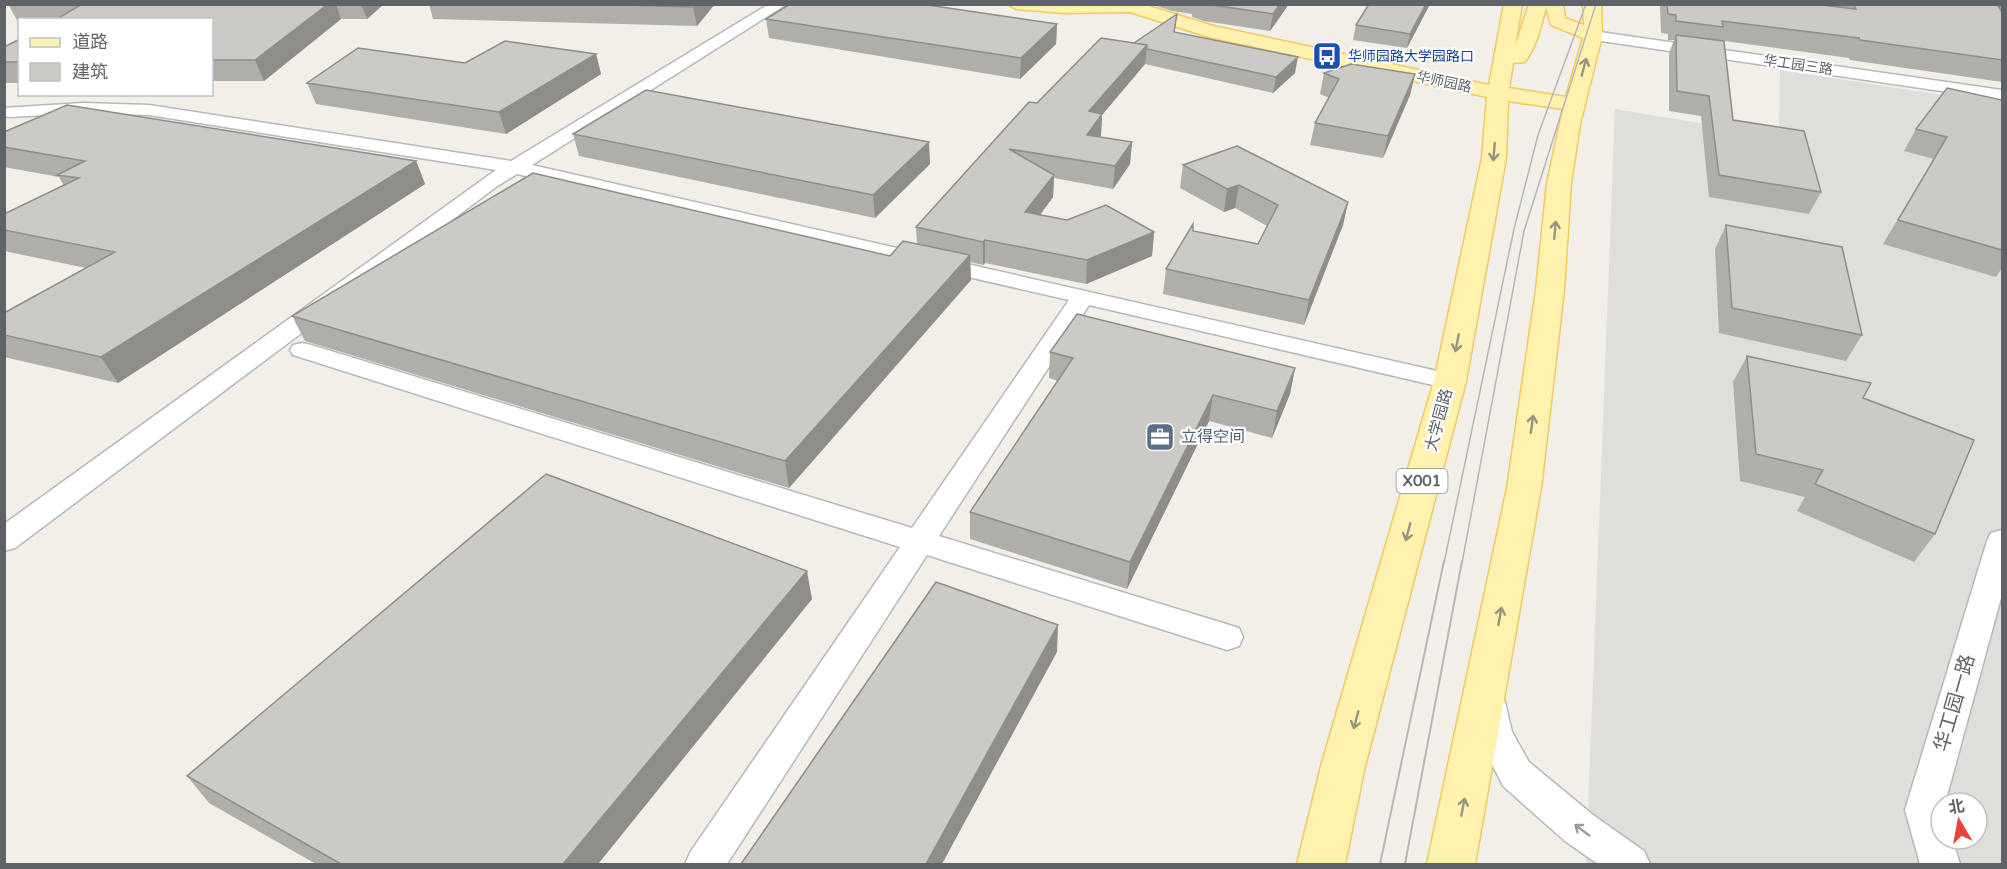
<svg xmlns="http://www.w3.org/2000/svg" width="2007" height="869" font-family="'Varela Round','Noto Sans SC',sans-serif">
<rect width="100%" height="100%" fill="#f1efe8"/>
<path fill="#e0deda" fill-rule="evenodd" d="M1780,70L2002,104V864H1586L1615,109L1779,136ZM1941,803H1977V839H1941Z"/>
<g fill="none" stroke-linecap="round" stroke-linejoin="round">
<g stroke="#b5b8bc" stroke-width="3">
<path id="minor" d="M769,4H787L532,165L1459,376L1463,381L1459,386L1450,389L1089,305L939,536L1239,628L1243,637L1239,646L1227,650L927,555L727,864H685L691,851L900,547L293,355L290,350L293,345L302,343L311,345L912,528L1069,300L517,174L496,187L15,548L4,551V524L496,170L149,115L83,113L10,117L4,116V108L83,103L149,105L511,161Z
M1593,31L2002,90V100L1588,39L1585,36L1588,33Z
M2002,530V594L1945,803H1941V839H1952L1960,864H1920L1905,810L1987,541L1991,533Z
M1488,688L1500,692L1505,702L1512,732L1529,762L1593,815L1644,851L1650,864H1598L1565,841L1503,786L1477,734L1471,702L1476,692Z"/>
</g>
<g stroke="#f2c960" stroke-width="3">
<path id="major" d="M1008,4H1142L1213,26L1489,85L1504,4H1522L1515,47L1529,4H1563L1565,18L1584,25L1583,4H1601L1602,36L1580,124L1571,183L1564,290L1541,488L1475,864H1427L1507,488L1536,290L1547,183L1563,109L1508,101L1506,158L1466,381L1365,766L1345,864H1297L1321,766L1434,381L1482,158L1487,97L1209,37L1130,12L1063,13L1016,9ZM1546,7L1551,25L1583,38L1566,97L1509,88L1513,63L1525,62C1537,45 1541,27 1546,7Z"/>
</g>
<use href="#minor" fill="#fff" fill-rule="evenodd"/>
<use href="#major" fill="#fff2af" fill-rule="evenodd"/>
<path stroke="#b6b7b8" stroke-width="1.5" d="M1444,563L1514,229L1538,135L1586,4
M1462,563L1524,231L1596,4"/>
<path stroke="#b6b7b8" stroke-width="2" d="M1380,864L1444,561
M1405,864L1462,561"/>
</g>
<path fill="#afaea9" d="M8,4H384L367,19H341L264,81H212V20H20V22H18Z
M429,4H715L697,26L433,19Z
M1151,4H1289L1270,31L1204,21L1192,17V14L1172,11Z
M1430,4L1407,48L1353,40L1356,25Z
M1660,4H1814L1837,7L1836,4H2002V82L1850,60L1849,58L1717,40L1733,120L1821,192L1809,214L1709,197L1701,116L1669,111V53L1674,40H1668V34L1661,33Z
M766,19L1057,24L1056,44L1020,79L769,38Z
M1175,32L1295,73L1273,93L1145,64L1102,115L1101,135L1100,137L1132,142L1130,164L1113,189L1054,178L1053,197L1040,215L1067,220L1154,232L1152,256L1086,284L985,263L983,265L970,262L971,280L789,488L305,341L292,316L890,256L917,244L916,227L1037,103L1134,43Z
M596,54L601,74L506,134L316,104L307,83L465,63Z
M4,62H20V83H4Z
M1324,73L1415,74L1410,95L1383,158L1310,145L1315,123L1329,98L1320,94Z
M2002,100V268L1996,277L1883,244L1934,159L1904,151L1916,129Z
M4,132L416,161L425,184L118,383L4,357V313L86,268L4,251V214L64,186L59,177L4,167Z
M573,134L930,164L875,218L579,156Z
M1183,165L1348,202L1343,225L1304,325L1163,294L1166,269L1193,231L1258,244L1267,226L1235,208L1224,212L1180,188Z
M1726,225L1862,335L1846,361L1719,333L1715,249Z
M1050,352L1295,368L1290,394L1272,438L1209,421L1127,589L970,539V512L1058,381L1049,378Z
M1747,356L1863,398L1935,534L1914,562L1797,511L1805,497L1740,481L1733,382Z
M812,599L598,864H316L209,803L187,776Z"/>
<path fill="#8f8d8a" d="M328,4H336L341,19L264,81L255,60Z
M361,4H384L367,19Z
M696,4H715L697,26L693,7Z
M1280,4H1289L1270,31L1273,14Z
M1426,4H1430L1407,48L1410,34Z
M1057,24L1056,44L1020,79L1021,58Z
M1147,45L1145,64L1102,115L1101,135L1085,156L1089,111Z
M596,54L601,74L506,134L499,112Z
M1298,57L1295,73L1273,93L1276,77Z
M1415,74L1410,95L1383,158L1388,136Z
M929,142L930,164L875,218L873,195Z
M1132,142L1130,164L1113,189L1115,166Z
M416,161L425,184L118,383L101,357Z
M1054,175L1053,197L1025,235V212Z
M1239,185L1235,208L1224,212L1227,189Z
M1348,202L1343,225L1304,325L1309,300Z
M1154,232L1152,256L1086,284L1087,260Z
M985,240V263L983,265V242Z
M970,255L971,280L789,488L785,461Z
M1295,368L1290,394L1272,438L1277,411Z
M1213,395L1209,421L1127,589L1130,562Z
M807,571L812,599L598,864H563Z
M1058,625L1057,652L942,864H926Z"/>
<path fill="#cccac5" stroke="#8f8d8a" stroke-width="1.5" d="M82,4H328L255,60H212V20H55Z
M591,4H696L693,7Z
M790,4H921L1057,24L1021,58L766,19Z
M1206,4H1280L1273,14Z
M1369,4H1426L1410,34L1356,25Z
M1667,4H1814L1856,9L1853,4H2002V6H1998L2002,12V60L1860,40L1859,38L1722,21L1723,27L1676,21V15L1668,14Z
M1177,14L1174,32L1298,57L1276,77L1147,49V45L1134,43Z
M1676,35L1724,41L1733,120L1804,131L1821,192L1719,175L1709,96L1677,91Z
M1101,38L1147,45L1089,111L1102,114L1087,135L1132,142L1115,166L1009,149L1054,175L1025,212L1067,220L1106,205L1154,232L1087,260L985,240L983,242L916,227L1029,102L1037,103Z
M20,39V62H4V47Z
M505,41L596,54L499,112L307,83L358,48L465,63Z
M1351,64L1415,74L1388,136L1315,123L1339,79L1324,73Z
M1947,88L2002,100V250L1898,220L1947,137L1916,129Z
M646,90L929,142L873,195L573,134Z
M67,105L416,161L101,357L4,335V313L115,252L4,230V214L79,178L57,175L85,161L4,147V132Z
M1237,146L1348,202L1309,300L1166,269L1193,224V231L1258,244L1278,205L1239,185L1227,189L1183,165Z
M533,173L890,256L903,241L970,255L785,461L292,316Z
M1726,225L1842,247L1862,335L1732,308Z
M1077,314L1295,368L1277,411L1213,395L1130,562L970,512L1073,358L1050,352Z
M1747,356L1871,383L1863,398L1974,440L1935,534L1815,484L1823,470L1756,454Z
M546,474L807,571L563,864H341L187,776Z
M936,582L1058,625L926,864H741Z"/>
<defs><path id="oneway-shaft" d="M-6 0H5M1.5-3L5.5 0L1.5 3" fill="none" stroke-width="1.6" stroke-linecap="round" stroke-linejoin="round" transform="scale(1.5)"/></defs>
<g stroke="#979581">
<use href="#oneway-shaft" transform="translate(1584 67) rotate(-75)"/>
<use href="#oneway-shaft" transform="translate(1494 152) rotate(95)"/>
<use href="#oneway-shaft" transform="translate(1555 230) rotate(-85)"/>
<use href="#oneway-shaft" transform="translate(1457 343) rotate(101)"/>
<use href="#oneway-shaft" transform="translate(1532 424) rotate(-82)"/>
<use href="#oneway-shaft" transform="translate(1408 532) rotate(105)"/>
<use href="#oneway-shaft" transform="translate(1500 616) rotate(-80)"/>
<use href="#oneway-shaft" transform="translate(1356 720) rotate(105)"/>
<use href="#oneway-shaft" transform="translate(1463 807) rotate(-79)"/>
</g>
<use stroke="#979a9d" href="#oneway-shaft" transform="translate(1582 830) rotate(-143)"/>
<defs>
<g id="bus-square" transform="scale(1.5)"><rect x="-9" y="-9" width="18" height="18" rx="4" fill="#1a4fb4" stroke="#fff"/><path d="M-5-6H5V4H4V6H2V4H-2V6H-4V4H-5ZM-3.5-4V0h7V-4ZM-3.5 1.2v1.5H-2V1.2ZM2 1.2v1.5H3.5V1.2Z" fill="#fff"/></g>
<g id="office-square" transform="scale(1.5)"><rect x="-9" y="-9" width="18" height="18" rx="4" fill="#5c6f8a" stroke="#fff"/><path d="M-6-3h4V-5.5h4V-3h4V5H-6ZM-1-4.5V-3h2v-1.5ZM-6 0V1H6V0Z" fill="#fff"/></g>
</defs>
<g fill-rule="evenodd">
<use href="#bus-square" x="1327" y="56"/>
<use href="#office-square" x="1160" y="437"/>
</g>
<g text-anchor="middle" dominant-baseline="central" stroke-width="4.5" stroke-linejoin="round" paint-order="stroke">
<g font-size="14" fill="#164399" stroke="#fff" text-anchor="start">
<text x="1348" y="56">华师园路大学园路口</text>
</g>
<g font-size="14" fill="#5f6368" stroke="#fff">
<text transform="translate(1798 65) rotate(8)">华工园三路</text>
<text transform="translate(1444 82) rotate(12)">华师园路</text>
</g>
<rect fill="#fff" stroke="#8f9295" stroke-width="1.5" x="1396.5" y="469" width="51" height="24" rx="4.5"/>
<g font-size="15" font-weight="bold" fill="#5f6368">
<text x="1422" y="481">X001</text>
</g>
<g font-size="16" fill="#5f6368" stroke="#fff">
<text transform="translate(1439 420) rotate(-75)">大学园路</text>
</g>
<g font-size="16" fill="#4e5e75" stroke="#fff" text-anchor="start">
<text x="1181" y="437">立得空间</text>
</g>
<g font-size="20" fill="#5f6368" stroke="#fff">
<text transform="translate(1955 703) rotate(-74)">华工园一路</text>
</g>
</g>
<rect width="2007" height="869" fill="none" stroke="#5f6368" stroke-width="12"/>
<rect x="18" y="18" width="195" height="78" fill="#ffffff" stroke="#bfc1c3" stroke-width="1.5"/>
<rect x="30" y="38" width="30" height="9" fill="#fff2af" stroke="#bfc1c3" stroke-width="1.5"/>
<text x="72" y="48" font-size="18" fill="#5f6368">道路</text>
<rect x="30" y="63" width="30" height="18" fill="#cccac5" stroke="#bfc1c3" stroke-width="1.5"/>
<text x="72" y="78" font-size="18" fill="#5f6368">建筑</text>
<g transform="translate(1959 821) rotate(350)"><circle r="28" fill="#ffffff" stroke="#bfc1c3" stroke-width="1.5"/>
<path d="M0-4.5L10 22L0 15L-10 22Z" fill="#ea4335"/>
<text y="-9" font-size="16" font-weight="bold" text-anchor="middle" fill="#5f6368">北</text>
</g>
</svg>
